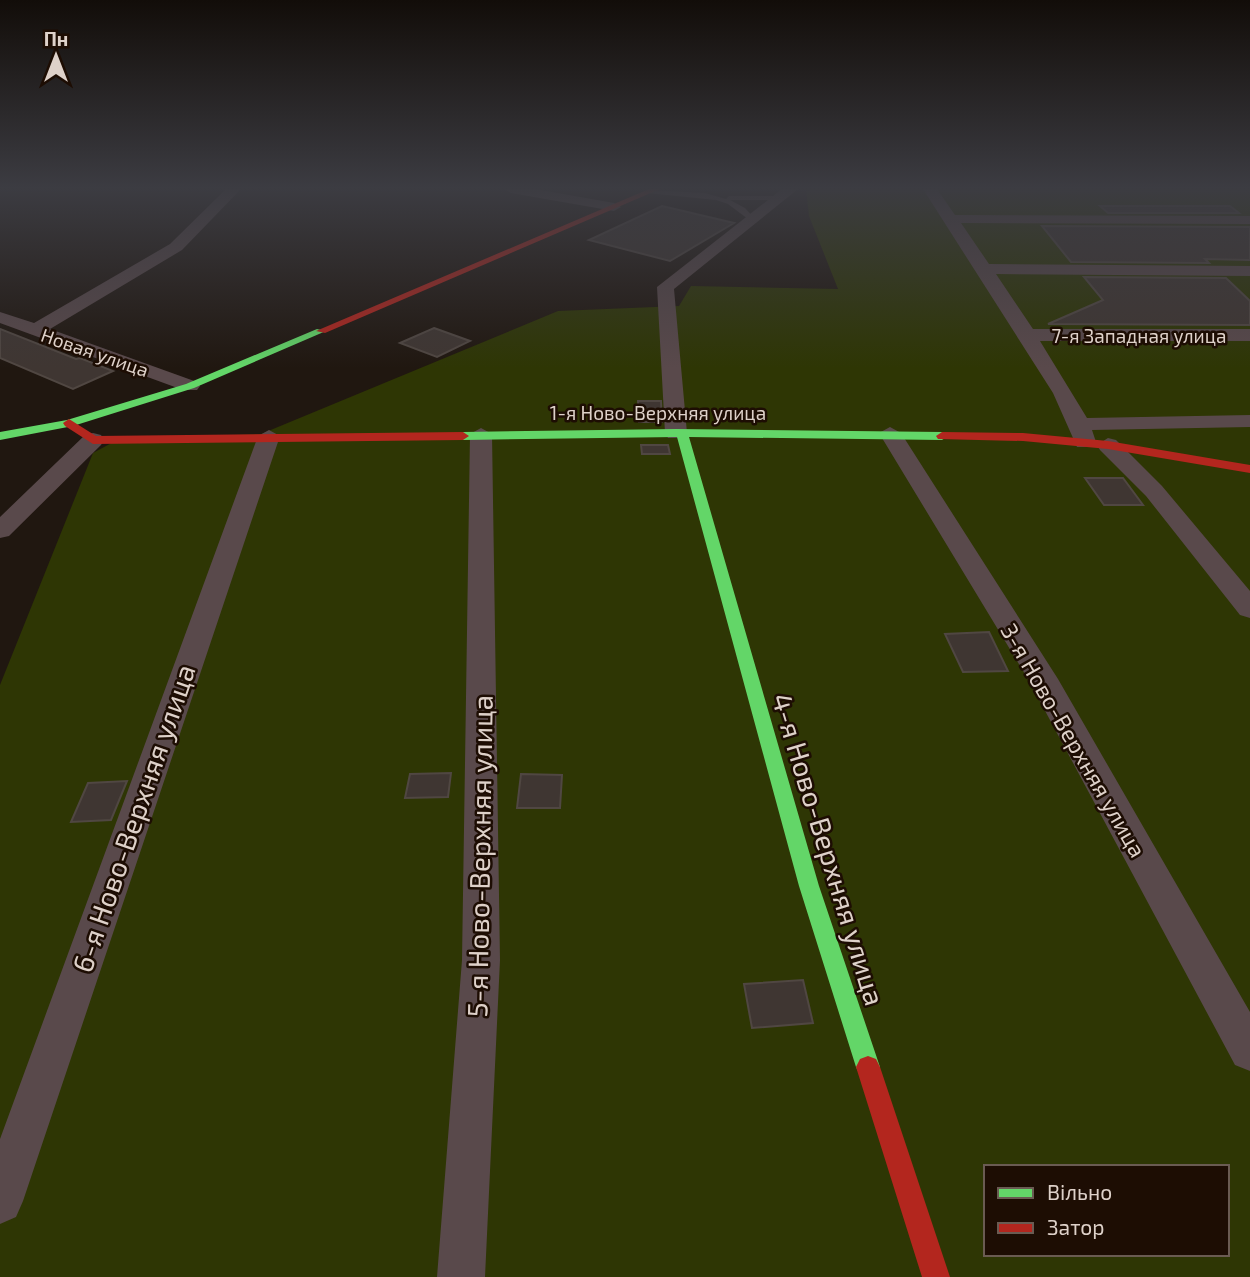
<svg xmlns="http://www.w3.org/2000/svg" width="1250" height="1277" font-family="'Exo 2',sans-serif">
<rect width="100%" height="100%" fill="#201710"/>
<path fill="#2e3604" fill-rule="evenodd" d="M806,189H1250V1277H0V685L93,453L119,439L261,434L558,311L679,306L691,286L838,289L809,216ZM986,1167H1227V1254H986Z"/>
<path fill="#3f3632" stroke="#504742" stroke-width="2" d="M662,206L734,223L670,261L589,240Z
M1100,206H1230L1239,213H1108Z
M1042,226L1250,227V260L1205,259L1209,263L1071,262Z
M1084,277L1226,278L1250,301V325L1048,324L1103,300Z
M434,328L470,341L437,357L400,343Z
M0,329L76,359L80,358L113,371L73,389L0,358Z
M638,401H661L662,422H639Z
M641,445H668L670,454H642Z
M1085,478H1123L1143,505H1104Z
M989,632L1008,671L963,672L945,634Z
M451,773L448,797L405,798L410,774Z
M521,774L562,775L560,808H517Z
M127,781L111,820L71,822L88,783Z
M803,980L813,1023L752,1028L744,984Z"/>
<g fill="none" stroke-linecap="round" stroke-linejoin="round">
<path fill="#59494b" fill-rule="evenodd" d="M649,190L705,193L726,199L729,196H779L783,198L779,200H730L745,208L756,220L752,222L728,204L716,200L647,193Z"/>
<path fill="#59494b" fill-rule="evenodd" d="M226,189H241L182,250L50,329L197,382L200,386L197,390H183L0,323V312L34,323L170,244Z
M504,189H535L614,203L621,207L614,211L511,193Z
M782,189H798L674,289L687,433L684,438H668L665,433L657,287Z
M923,189H937L955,215L1250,216V224L961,223L989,264L1250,266V276L996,274L1033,329H1250V341H1040L1087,418L1250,415V427L1092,430L1096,442L1093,447H1077L1053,393Z
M890,427L901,433L1058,679L1250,1012V1071L1235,1065L1028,679L879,433Z
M481,428L492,434L500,960L485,1277H437L462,960L470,434Z
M269,430L280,436L23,1201L16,1217L0,1224V1139L258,436Z
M93,433L101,435L104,440L101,445L9,536L0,538V517L85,435Z
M1108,438L1116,440L1162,486L1250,591V618L1240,615L1146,496L1100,450L1097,445Z"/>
<path fill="#63d668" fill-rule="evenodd" d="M317,329L326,331L194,388L73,426L0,440V432L67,420L186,384Z
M676,429L942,432L948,436L942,440L689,437L819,886L880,1067L876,1075L868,1078L860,1075L856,1067L799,886L677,437L463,440L457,436L463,432Z"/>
<path fill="#b3261e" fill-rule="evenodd" d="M649,189H660L325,333L316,331Z
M69,419L96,436L463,432L469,436L463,440L93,444L65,426L63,423Z
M942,432L1023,433L1108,441L1250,465V473L1108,449L1023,441L938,439L936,436Z
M868,1056L876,1059L880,1067L950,1277H922L856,1067L860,1059Z"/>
</g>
<linearGradient id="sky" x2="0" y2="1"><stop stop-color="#120d09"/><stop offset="0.51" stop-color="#3c3c42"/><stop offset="1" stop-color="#3c3c42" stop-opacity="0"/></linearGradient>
<rect width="1250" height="368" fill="url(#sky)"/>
<g text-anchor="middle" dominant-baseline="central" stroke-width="5" stroke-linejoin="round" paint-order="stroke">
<g font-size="19" fill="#ded1c9" stroke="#1d0d03">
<text x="1139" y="335">7-я Западная улица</text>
<text transform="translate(95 352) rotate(19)">Новая улица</text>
<text x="658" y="412">1-я Ново-Верхняя улица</text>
</g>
<g font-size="23" fill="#ded1c9" stroke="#1d0d03">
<text transform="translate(1074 740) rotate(60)">3-я Ново-Верхняя улица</text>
</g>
<g font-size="28" fill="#ded1c9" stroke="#1d0d03">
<text transform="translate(133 818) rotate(-71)">6-я Ново-Верхняя улица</text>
<text transform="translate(829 849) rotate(73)">4-я Ново-Верхняя улица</text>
<text transform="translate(479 856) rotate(-89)">5-я Ново-Верхняя улица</text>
</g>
</g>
<rect x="984" y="1165" width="245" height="91" fill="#1d0d03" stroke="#6a5b52" stroke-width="2"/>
<rect x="998" y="1188" width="35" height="10" fill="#63d668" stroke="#6a5b52" stroke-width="2"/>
<text x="1047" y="1200" font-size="21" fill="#ded1c9">Вільно</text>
<rect x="998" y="1223" width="35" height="10" fill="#b3261e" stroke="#6a5b52" stroke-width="2"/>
<text x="1047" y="1235" font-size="21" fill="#ded1c9">Затор</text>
<g transform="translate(56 56)" stroke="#1d0d03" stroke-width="5" paint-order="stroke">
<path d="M0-5L12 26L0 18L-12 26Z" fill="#ded1c9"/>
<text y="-10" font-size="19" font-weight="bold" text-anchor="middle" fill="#ded1c9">Пн</text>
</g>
</svg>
